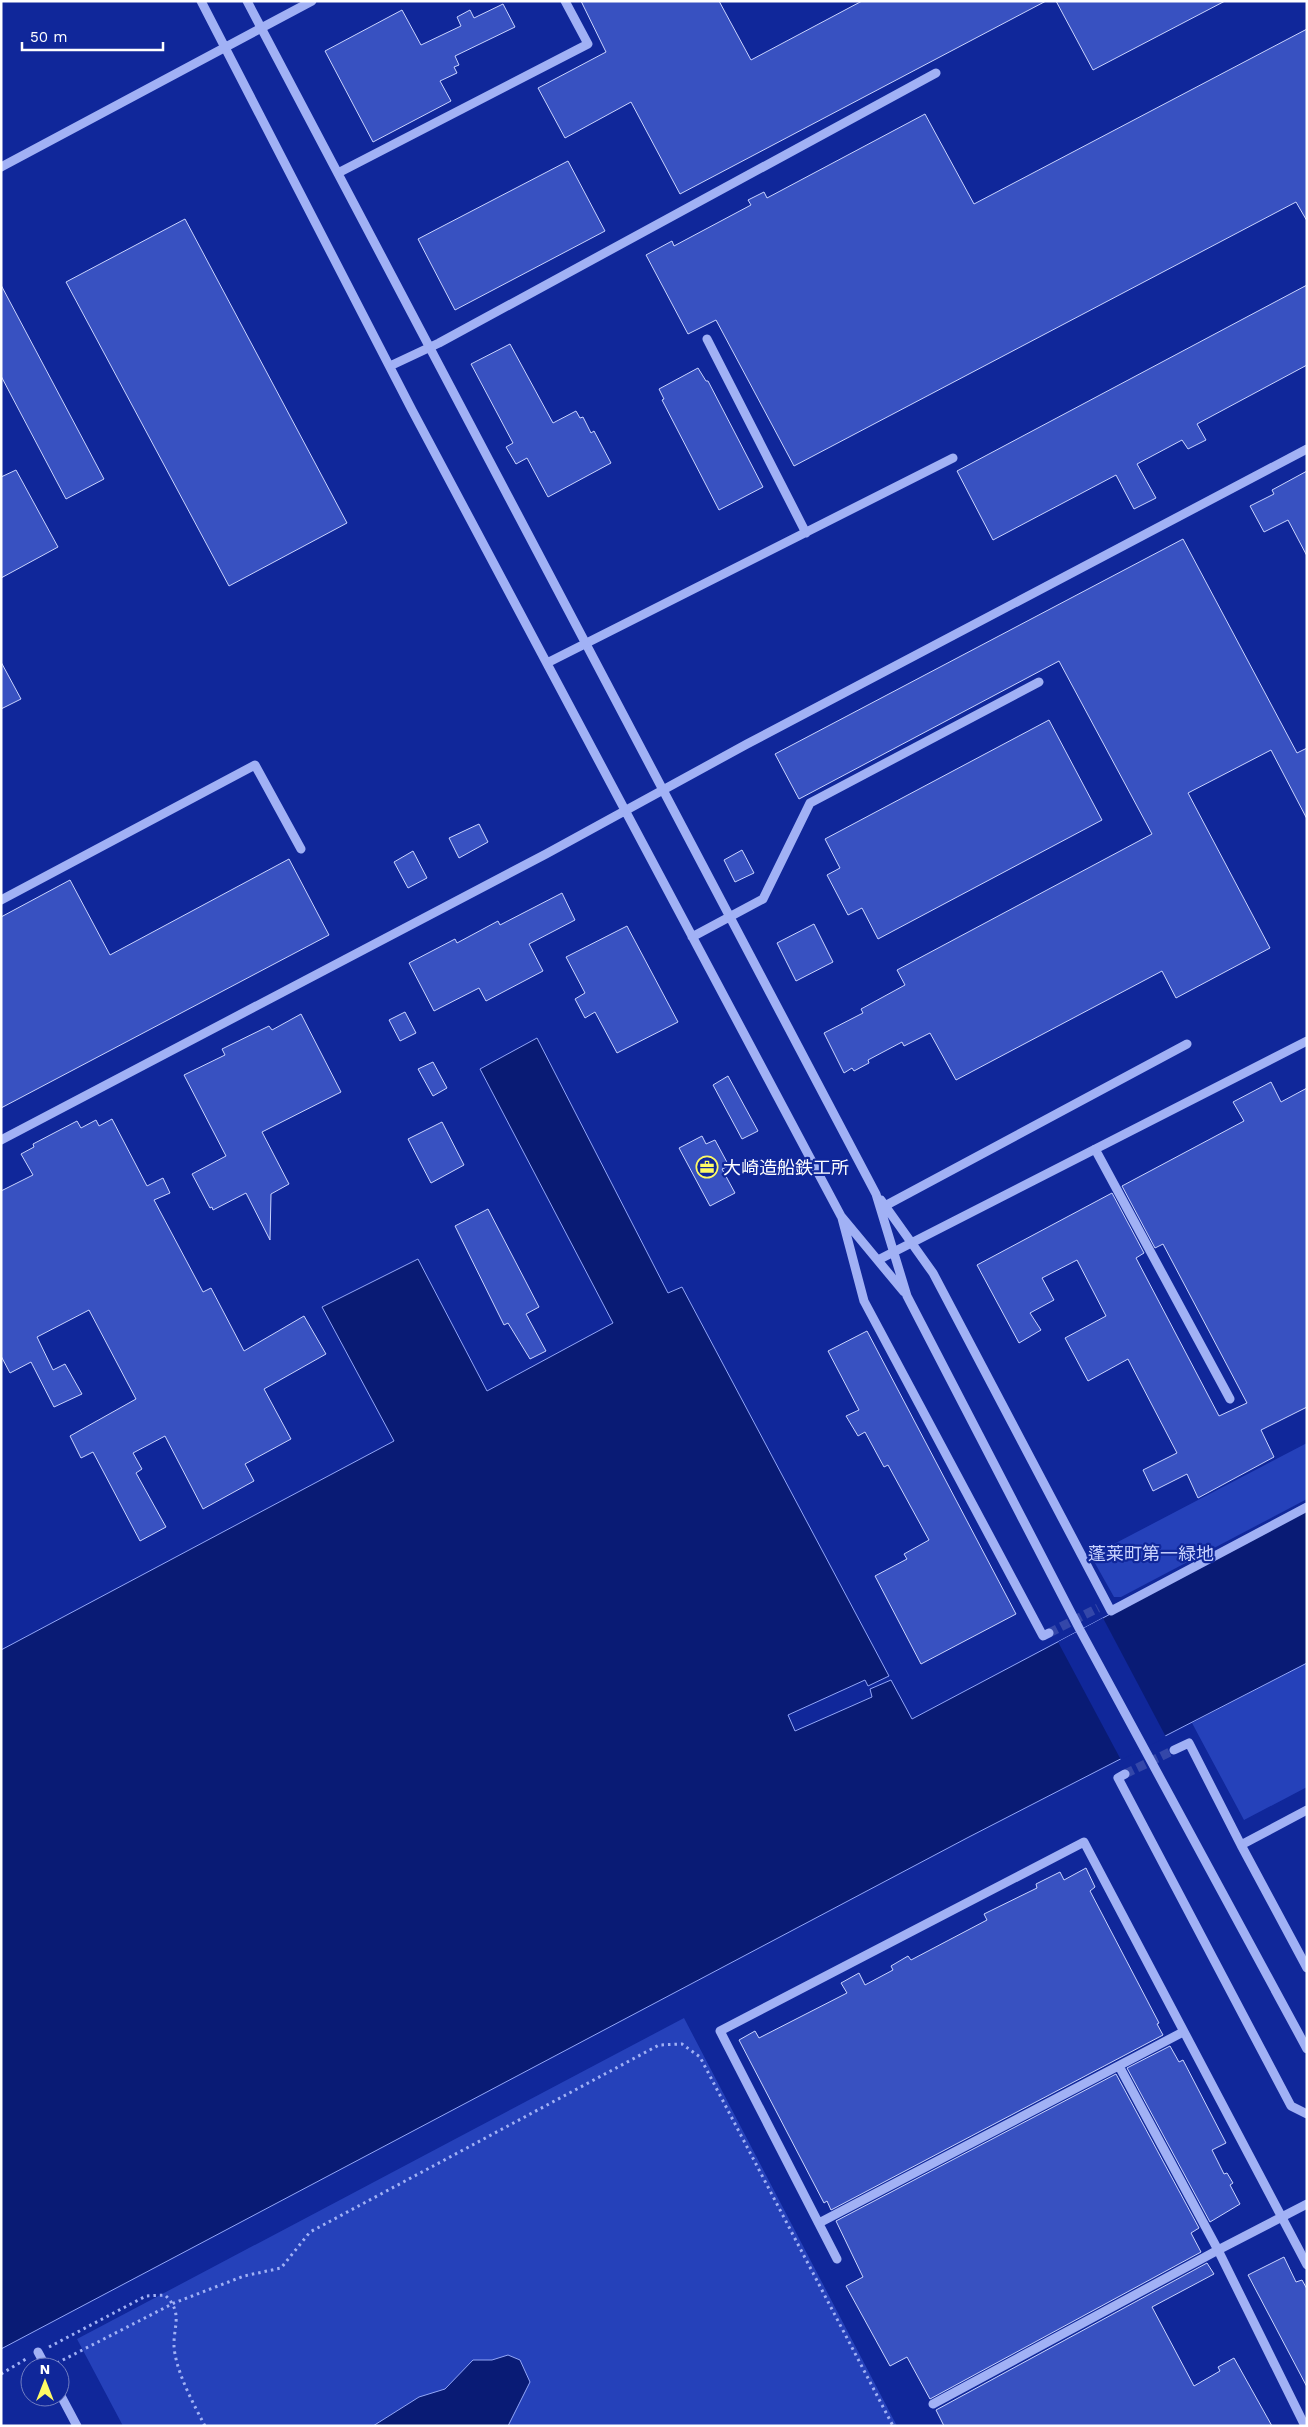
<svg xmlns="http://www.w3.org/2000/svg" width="1308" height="2427" font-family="'Work Sans','Noto Sans JP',sans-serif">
<rect width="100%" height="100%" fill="#10279a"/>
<path fill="#2541ba" d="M1307,1443V1499L1121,1597H1114L1091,1556Z
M1307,1663V1787L1244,1820L1192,1723Z
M684,2018L897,2426H123L77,2339Z"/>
<path fill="#091b75" stroke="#93a7f8" d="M537,1038L668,1293L682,1287L889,1676L868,1686L865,1680L788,1715L795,1731L872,1697L870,1689L891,1680L912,1719L1307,1510V1663L967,1838L1,2349V1650L394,1441L322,1307L418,1259L487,1391L613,1323L480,1069Z
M508,2355L520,2360L530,2382L508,2426H373L419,2397L445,2389L473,2360H492Z"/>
<path fill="#10279a" d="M1103,1618L1166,1737L1121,1760L1058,1642Z"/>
<path fill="#3851c1" stroke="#cad4fe" d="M581,1H719L751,60L862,1H1046L680,194L631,102L565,138L538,88L606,52Z
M1056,1H1225L1093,70Z
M503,4L515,27L455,56L459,65L454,67L457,73L440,81L451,101L373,142L325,51L402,10L421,45L461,26L457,17L470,10L474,18Z
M1307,29V221L1296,202L794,466L716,320L688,334L646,255L672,241L674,246L751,205L748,200L764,192L767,198L925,114L974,204Z
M568,161L605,231L455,310L418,239Z
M185,219L347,523L229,586L66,282Z
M1,285L104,479L66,499L1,376Z
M1307,285V365L1197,424L1206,440L1188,449L1182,440L1137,464L1156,498L1134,509L1116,475L993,540L957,471Z
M510,344L553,423L576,411L580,418L583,417L591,433L594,431L611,463L548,497L527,458L516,464L506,447L513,443L471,364Z
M698,368L706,381H708L763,487L719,510L662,400L664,399L659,389Z
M16,470L58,547L1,578V477Z
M1307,471V556L1288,520L1264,532L1250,506L1274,494L1272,490Z
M1183,539L1297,753L1307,748V819L1271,750L1188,793L1270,948L1176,998L1162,971L956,1080L930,1033L904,1046L902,1042L868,1060L869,1063L854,1071L852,1068L844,1073L824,1033L863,1013L861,1009L905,985L897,970L1152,834L1059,661L799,799L775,754Z
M1,662L21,699L1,709Z
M1049,720L1102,820L878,939L862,908L848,915L827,875L840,868L825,839Z
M479,824L488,842L459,858L449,838Z
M742,850L754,873L735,882L724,860Z
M413,851L427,878L408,888L394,862Z
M289,859L329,935L1,1108V917L70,880L110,955Z
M562,893L575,920L529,944L543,971L486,1001L479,988L434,1011L409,963L455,939L457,943L498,921L500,925Z
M814,924L833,962L796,981L777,943Z
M627,926L678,1022L617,1053L595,1012L585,1018L575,999L585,993L566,957Z
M405,1012L416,1033L400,1041L389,1020Z
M301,1014L341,1092L262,1132L289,1184L271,1194L270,1240L246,1193L213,1210L212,1207L210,1208L192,1174L226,1156L184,1075L225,1055L222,1049L269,1026L272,1030Z
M433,1062L447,1088L433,1096L418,1069Z
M728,1076L758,1131L742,1139L713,1085Z
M1271,1082L1281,1102L1307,1088V1407L1261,1430L1274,1457L1198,1498L1187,1474L1153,1491L1143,1470L1177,1453L1128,1359L1088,1381L1065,1338L1106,1316L1077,1260L1042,1278L1054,1300L1030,1313L1041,1330L1019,1343L977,1265L1112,1193L1144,1253L1136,1258L1219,1416L1247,1403L1163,1244L1155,1248L1122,1186L1244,1121L1233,1102Z
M112,1119L147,1186L163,1178L170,1193L154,1200L203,1292L211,1288L244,1351L304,1316L326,1354L264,1389L291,1439L245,1464L254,1481L203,1509L165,1436L133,1453L142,1469L136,1473L166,1527L140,1541L93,1452L81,1458L70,1436L136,1399L89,1310L37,1337L53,1370L65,1364L82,1394L54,1407L31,1362L10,1373L1,1356V1191L33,1175L21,1154L34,1147L33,1144L77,1121L81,1128L96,1120L99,1126Z
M442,1122L464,1165L431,1183L408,1139Z
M702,1136L706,1144L715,1140L729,1166L722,1169L735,1193L710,1206L679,1148Z
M488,1209L539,1307L526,1314L546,1351L530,1359L508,1323L504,1325L455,1226Z
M867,1331L1016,1614L921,1664L875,1576L907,1559L904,1554L929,1540L888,1465L884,1467L865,1432L858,1436L846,1416L859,1410L828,1351Z
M1086,1868L1095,1887L1090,1891L1159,2023L1157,2024L1163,2035L831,2210L827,2201L824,2203L739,2040L755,2031L759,2038L847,1993L841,1983L859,1973L865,1985L893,1970L891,1966L908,1956L911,1960L987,1920L984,1914L1037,1888L1036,1884L1060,1872L1064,1880Z
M1170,2046L1179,2062L1183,2060L1226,2143L1212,2150L1224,2174L1227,2173L1233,2183L1230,2185L1240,2204L1210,2222L1127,2068Z
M1116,2074L1199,2228L1191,2233L1201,2252L930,2399L907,2357L890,2366L846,2286L863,2277L836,2221Z
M1284,2257L1296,2282L1302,2280L1307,2289V2387L1248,2275Z
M1207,2263L1214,2274L1152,2307L1194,2386L1220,2371L1218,2367L1234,2358L1272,2426H944L936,2410Z"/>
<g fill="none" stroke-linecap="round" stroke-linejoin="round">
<path stroke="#3447a9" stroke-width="9" stroke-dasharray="9 4.5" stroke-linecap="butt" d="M1049,1633L1098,1608
M1125,1774L1174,1750"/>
<path stroke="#a1b1f5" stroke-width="3" stroke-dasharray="2.5 4" stroke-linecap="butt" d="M49,2347L146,2296L165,2295C186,2315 170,2330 175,2354C179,2377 194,2405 205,2426
M57,2363L174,2303L244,2276L281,2268L310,2232L659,2045L682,2044L700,2057L893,2426
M1,2374L26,2359"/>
<path stroke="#a1b1f5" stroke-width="9" d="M201,1L412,410L841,1216L904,1292
M247,1L876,1194L907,1296L1080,1630L1307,2049
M1,167L312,1
M338,173L588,44L565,1
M707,339L806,533
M390,366L439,343L936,73
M547,663L953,458
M1,900L255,765L301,849
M692,937L763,899L810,803L1039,682
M1,1140L546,854L747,744L1307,449
M1095,1149L1230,1399
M881,1200L933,1273L1111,1611L1307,1507
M881,1208L1187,1044
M842,1218L864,1301L1043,1636L1049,1633
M878,1260L1307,1041
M1174,1750L1189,1743L1241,1845
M1125,1774L1118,1778L1291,2106L1307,2114
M1307,1810L1241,1845L1307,1968
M819,2223L1183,2032
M837,2259L720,2031L1084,1842L1307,2265
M38,2352L46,2367
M60,2394L77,2426
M933,2404L1218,2250L1119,2066
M1305,2426L1218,2250L1307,2204"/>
</g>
<defs>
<g id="office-ring" transform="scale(1.125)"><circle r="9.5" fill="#10279a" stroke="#fffb65" stroke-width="1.5"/><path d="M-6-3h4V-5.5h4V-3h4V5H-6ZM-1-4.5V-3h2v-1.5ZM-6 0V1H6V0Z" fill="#fffb65"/></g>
</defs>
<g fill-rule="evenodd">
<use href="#office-ring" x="707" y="1167"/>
</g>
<g text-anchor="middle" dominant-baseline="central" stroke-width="4.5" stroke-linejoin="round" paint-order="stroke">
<g font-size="18" fill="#fff" stroke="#10279a" text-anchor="start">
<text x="723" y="1167">大崎造船鉄工所</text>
</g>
<g font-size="18" fill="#cad4fe" stroke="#10279a">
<text x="1151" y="1553">蓬莱町第一緑地</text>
</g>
</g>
<rect width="1308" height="2427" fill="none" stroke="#ffffff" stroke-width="5"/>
<g transform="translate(45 2382)"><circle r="24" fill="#10279a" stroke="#707dc2"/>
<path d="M0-4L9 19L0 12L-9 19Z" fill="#fffb65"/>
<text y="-8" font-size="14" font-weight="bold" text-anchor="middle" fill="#ffffff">N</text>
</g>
<path d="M22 42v8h141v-8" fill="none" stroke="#ffffff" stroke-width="2.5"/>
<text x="30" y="42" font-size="15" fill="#ffffff" stroke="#10279a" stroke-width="4" paint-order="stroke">50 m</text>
</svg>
